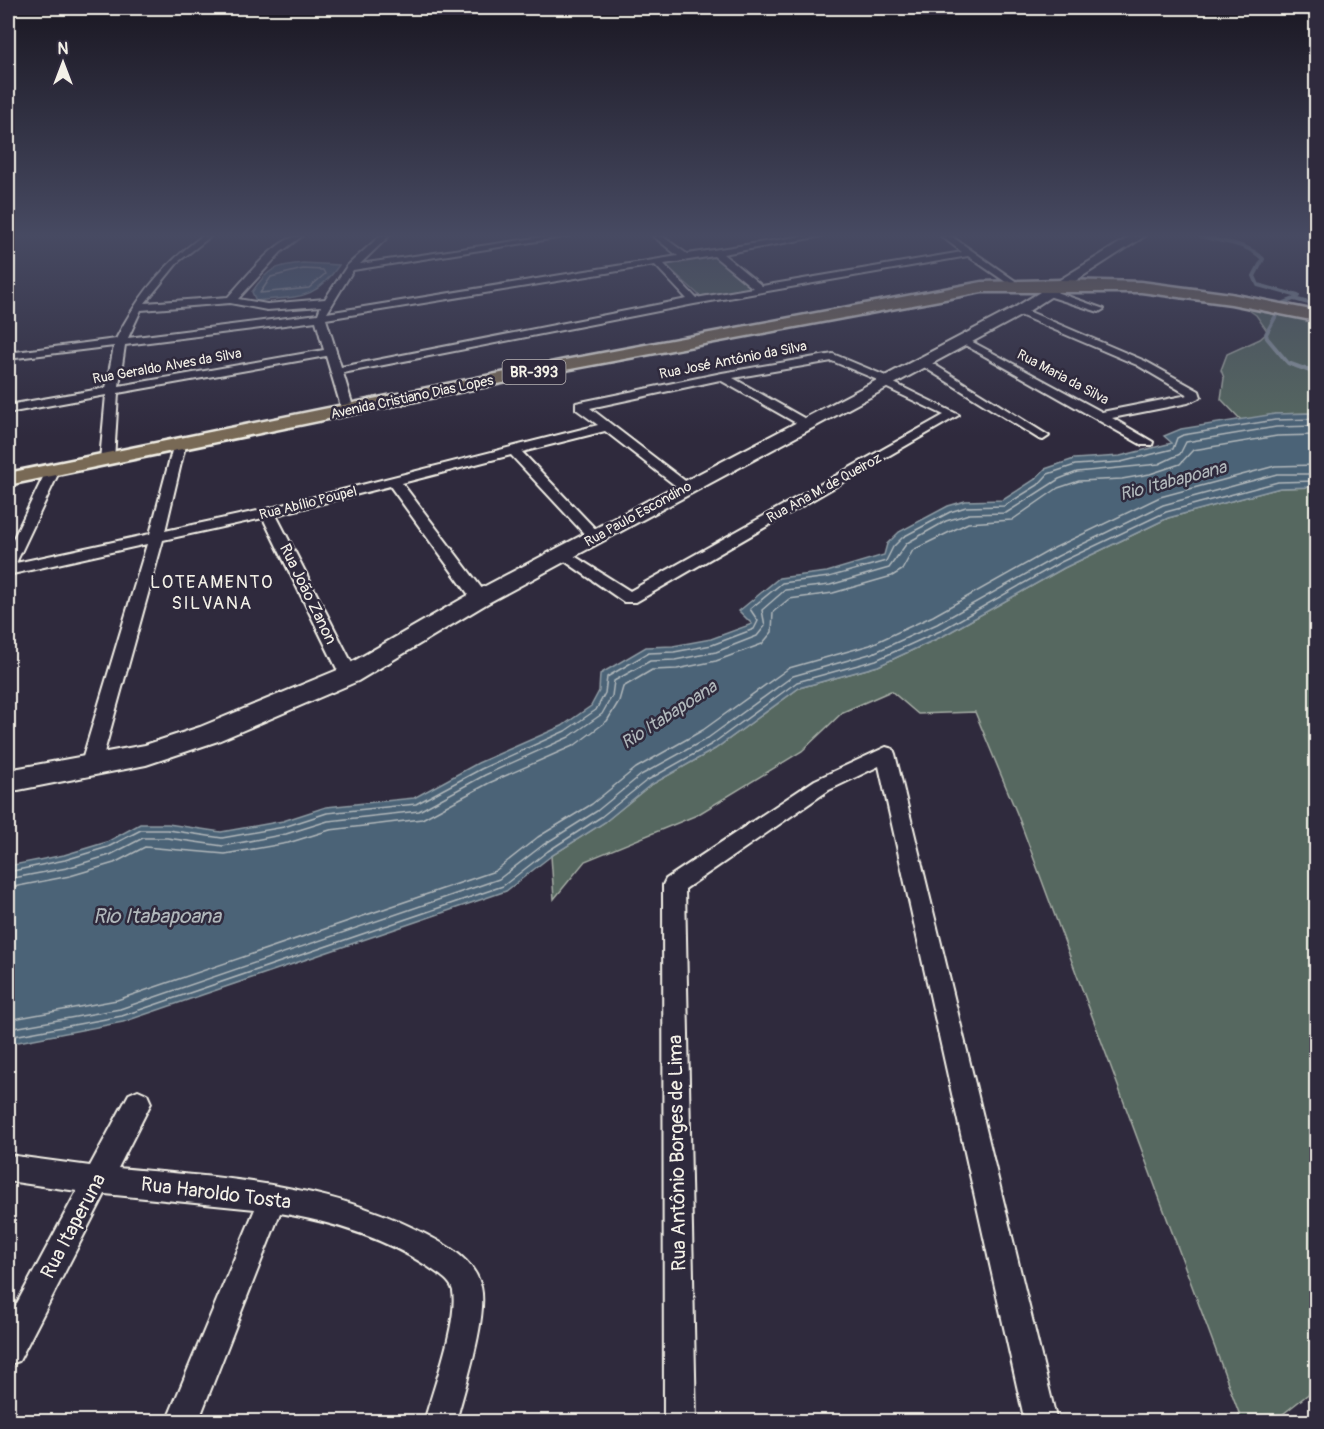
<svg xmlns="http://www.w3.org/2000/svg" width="1324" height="1429" font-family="Pangolin,sans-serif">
<rect width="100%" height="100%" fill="#2f2a3d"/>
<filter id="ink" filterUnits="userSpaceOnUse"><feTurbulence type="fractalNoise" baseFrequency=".0167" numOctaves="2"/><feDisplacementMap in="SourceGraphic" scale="12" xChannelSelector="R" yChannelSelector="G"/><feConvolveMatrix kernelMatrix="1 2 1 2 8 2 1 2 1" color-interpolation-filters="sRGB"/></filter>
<g filter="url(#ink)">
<path fill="#566860" stroke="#a5aca4" stroke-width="1.5" d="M714,256L752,288L700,296L665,264Z
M1234,300L1316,319V413L1275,414L1242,421L1221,399L1224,378L1221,370L1227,354L1260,339L1268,332L1256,315Z
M1316,487V1388L1274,1421H1242L1018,816L975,712L918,714L891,691L843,712L802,751L697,815L585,861L554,899L551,856L605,822L649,786L715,749L799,688L878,666L943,636L1064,568L1168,518L1280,488Z"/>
<path fill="#4c6377" stroke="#8f9ca4" stroke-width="1.5" d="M303,263L339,265C314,302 297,296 256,301L252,292C268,268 275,266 303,263Z
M1316,413V487L1280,488L1168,518L1064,568L943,636L878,666L799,688L715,749L649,786L605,822L551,856L506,891L123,1022L13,1043L8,1042V866L64,855L107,842L140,824H168L221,832L283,821L326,807L414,798L478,763L562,726L591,706L599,691L600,674L646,647L673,646L711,639L752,624L739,611L779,578L827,572L884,555L887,544L899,532L948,506L965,501L1003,500L1034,480L1045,469L1074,459L1120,456L1172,443L1164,436L1181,429L1275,414Z"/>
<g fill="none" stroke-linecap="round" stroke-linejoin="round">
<path stroke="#b1b8bb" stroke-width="1.5" d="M303,269L323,270L325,274L309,288L260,293L271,277Z
M8,872L65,860L108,847L141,830H168L222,838L284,827L327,813L416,804L481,769L565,731L596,710L605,693L607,677L648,653L674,652L712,645L754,629L758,621L750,609L782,583L829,577L886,561L893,547L903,537L950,512L966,507L1004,506L1038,485L1048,474L1075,465L1121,462L1173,449L1177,438L1183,435L1275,420L1316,419
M8,879L67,868L110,855L143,838H167L223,846L286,834L328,821L419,811L485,775L569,737L602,714L612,696L614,681L650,661L675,660L716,652L757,636L765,626L762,610L785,590L830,585L889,568L907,543L946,521L969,514L1006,513L1059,479L1077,472L1159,464L1180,454L1186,442L1276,427L1316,426
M8,888L70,876L114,863L145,847L225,854L288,843L330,830L422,819L489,783L575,745L607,721L619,701L623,687L652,670L677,669L716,661L762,644L772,632L773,612L789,599L833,593L892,576L902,570L913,550L968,523L1012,520L1058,488L1079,481L1122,479L1150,474L1180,464L1193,450L1277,436L1316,435
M8,1020L117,1000L495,871L538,837L592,804L636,768L703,730L789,668L870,645L933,616L1054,548L1160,497L1275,466L1316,465
M8,1029L120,1009L499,879L543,845L597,811L641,775L708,738L793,676L873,653L937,624L1058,556L1163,505L1277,474H1316
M8,1037L122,1016L503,886L548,851L601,817L646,781L712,744L797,682L876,660L940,631L1061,562L1166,512L1278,482L1316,481"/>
<path stroke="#8f9ca4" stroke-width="4" d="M1201,236C1223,243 1246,242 1263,259L1254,276L1258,285L1298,296L1294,299
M1284,303L1294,299L1316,305
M1279,310L1266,334L1267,338L1288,363L1310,371"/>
<path stroke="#8f9ca4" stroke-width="4.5" d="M1306,369L1316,373"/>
<g stroke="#f4f1e8" stroke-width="4">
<path id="minor" d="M202,236H211L179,261L145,303L228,297C245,279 278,235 302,236L281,252L238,299L267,304L325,299L347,266L380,236H389L360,264L549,236H569L353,270L327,313L678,256L653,236H662L687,254L803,236H822L723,254L762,286L962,252L941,236H951L1021,285L1013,287L968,256L694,304L343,373L354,410L348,414L342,410L326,356L118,393L114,460L107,464L100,460L106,395L8,413V405L106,388L114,346L8,359V353L116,339C137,297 164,264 202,236ZM714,256L753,288L696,298L664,264ZM655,265L687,299L341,367L326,319ZM230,303L267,310L321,306L318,314L128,338L141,310ZM316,321L324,350L119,386L125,345Z
M1045,291H1053L1104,309L1099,312L1045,295Z
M1015,309H1023L1145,361L1199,391L1201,397L1188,403L1112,418L1153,442L1152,445H1142L958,341L967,339L1102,412L1188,395L1137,365L1015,313Z
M833,354L893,379L894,383L959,415L636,602H624L556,555L558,552H568L630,591L944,415L881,385L880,381L832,361L733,378L809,421V427L805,428L720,380L590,408L693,487L691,490H681L605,431L522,452L601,535L603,538L601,541H591L511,455L402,483L486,594L488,598L486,602H474L390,486L276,515L358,675L349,681L340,675L263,518L163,540L100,767L97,772L90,774L83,772L80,767L147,544L8,575V550L48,467L53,466L60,470L16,563L150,534L174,443L179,442L185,446L165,531L267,509L598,425L576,409V403L722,373Z
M919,360H927L1049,436L1043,440L1039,439L919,364Z
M886,747L893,749L895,754L1057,1422H1025L879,766L829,790L685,889L696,1422H664L663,885L666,879L815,780Z
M138,1090L147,1094L151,1103L118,1168C225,1178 330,1183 427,1235C451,1248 474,1260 481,1287C488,1317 464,1390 456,1422H424C433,1389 458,1322 453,1291C451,1280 435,1272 427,1266C382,1237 333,1222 280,1213L198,1422H166L255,1209L105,1194L19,1361L8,1365V1320L77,1191L8,1181V1155L90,1166L129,1094Z"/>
</g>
<g stroke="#f4f1e8" stroke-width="4">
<path id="secondary" d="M1131,236H1145L1024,314L488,603L358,681L218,741L146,765L8,792V770L145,745L200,727L340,669L472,593L1014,308Z"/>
</g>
<g stroke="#f4f1e8" stroke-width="5">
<path id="primary" d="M1062,280L1141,282L1231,294L1316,311V321L1231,304L1141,292H982L565,370L8,485V473L565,360L982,282Z"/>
</g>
<use href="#minor" fill="#2f2a3d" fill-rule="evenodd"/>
<use href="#secondary" fill="#2f2a3d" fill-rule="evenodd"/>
<use href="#primary" fill="#786954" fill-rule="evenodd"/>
</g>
</g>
<linearGradient id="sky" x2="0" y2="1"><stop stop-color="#1a1722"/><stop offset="0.54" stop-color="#474a62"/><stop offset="1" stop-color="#474a62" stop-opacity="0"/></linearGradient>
<rect width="1324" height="436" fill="url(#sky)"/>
<g text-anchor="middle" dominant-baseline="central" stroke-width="5" stroke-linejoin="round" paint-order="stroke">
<g font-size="14" fill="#f4f1e8" stroke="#2f2a3d">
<text transform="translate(733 360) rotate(-11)">Rua José Antônio da Silva</text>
<text transform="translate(167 366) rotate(-10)">Rua Geraldo Alves da Silva</text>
<text transform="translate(1063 377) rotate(28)">Rua Maria da Silva</text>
<text transform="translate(412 397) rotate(-12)">Avenida Cristiano Dias Lopes</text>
<text transform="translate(824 488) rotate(-29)">Rua Ana M. de Queiroz</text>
<text transform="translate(308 503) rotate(-14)">Rua Abílio Poupel</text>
<text transform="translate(638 514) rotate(-29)">Rua Paulo Escondino</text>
</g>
<rect fill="#2f2a3d" stroke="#b9b5b5" stroke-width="1.5" x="502.5" y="360" width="63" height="24" rx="4.5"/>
<g font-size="15" font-weight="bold" fill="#f4f1e8">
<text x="534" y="372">BR-393</text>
</g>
<g font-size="16" fill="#f4f1e8" stroke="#2f2a3d">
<text transform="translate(308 594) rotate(64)">Rua João Zanon</text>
</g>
<g font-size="18" font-style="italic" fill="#b1b8bb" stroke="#2f2a3d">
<text transform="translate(1173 481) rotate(-15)">Rio Itabapoana</text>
<text transform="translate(669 715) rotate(-33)">Rio Itabapoana</text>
</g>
<g font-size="18" letter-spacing="1.5" fill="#f4f1e8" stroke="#2f2a3d">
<text x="212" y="582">LOTEAMENTO<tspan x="212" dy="21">SILVANA</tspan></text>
</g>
<g font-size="20" fill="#f4f1e8" stroke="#2f2a3d">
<text transform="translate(677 1153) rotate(-91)">Rua Antônio Borges de Lima</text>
<text transform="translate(216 1193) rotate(7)">Rua Haroldo Tosta</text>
<text transform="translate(73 1226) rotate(-62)">Rua Itaperuna</text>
</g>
<g font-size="21" font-style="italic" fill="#b1b8bb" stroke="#2f2a3d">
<text x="157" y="916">Rio Itabapoana</text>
</g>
</g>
<rect width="1324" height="1429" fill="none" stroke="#2f2a3d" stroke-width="30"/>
<rect x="15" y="15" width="1294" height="1399" fill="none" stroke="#f4f1e8" stroke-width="2" filter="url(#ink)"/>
<g transform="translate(63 63)" stroke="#2f2a3d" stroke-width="4.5" paint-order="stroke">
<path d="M0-4.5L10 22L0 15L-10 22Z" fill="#f4f1e8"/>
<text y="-9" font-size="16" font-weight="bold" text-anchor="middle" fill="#f4f1e8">N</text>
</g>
</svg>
